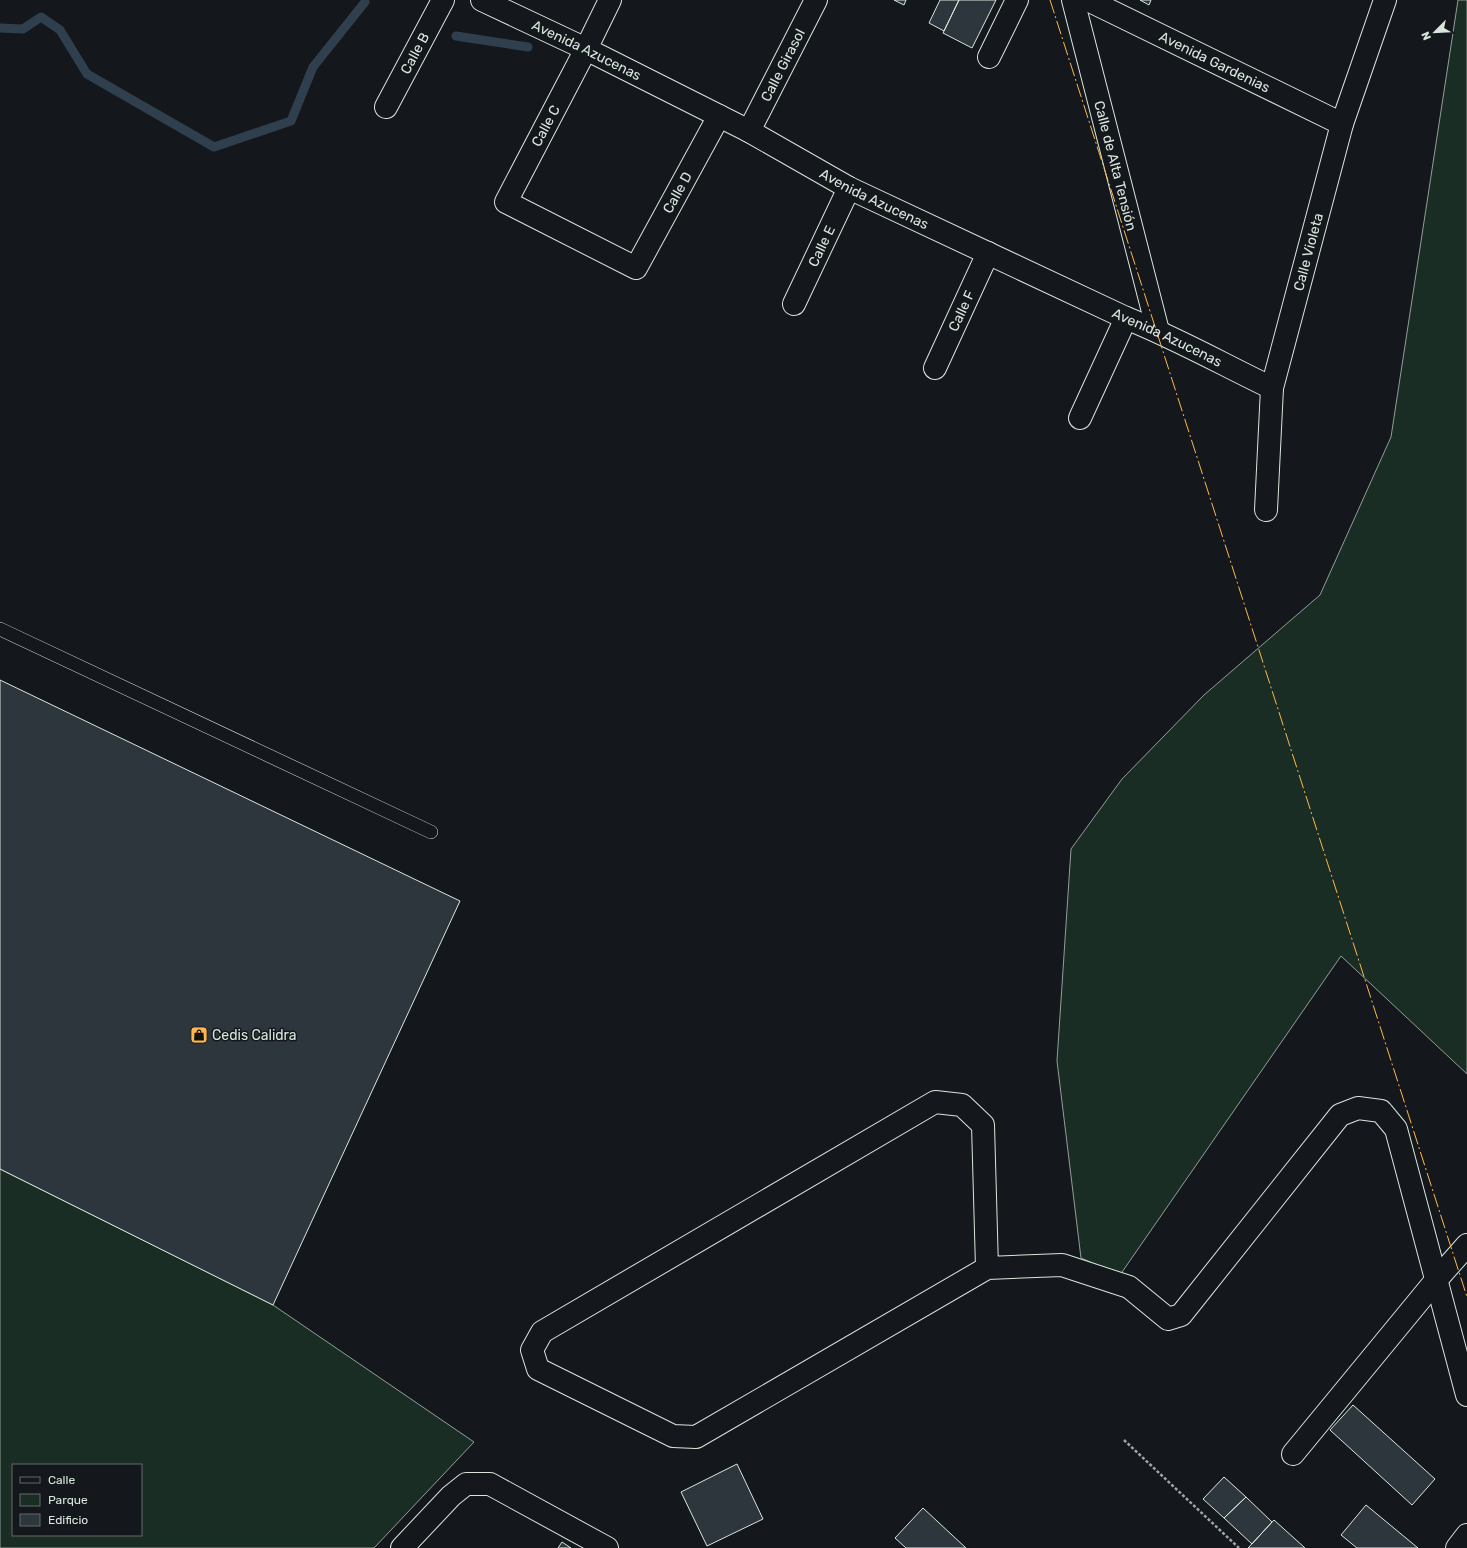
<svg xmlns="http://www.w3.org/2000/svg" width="1467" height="1548" font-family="Rubik,sans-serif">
<rect width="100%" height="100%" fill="#14181c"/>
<path fill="#1a2d24" stroke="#939e99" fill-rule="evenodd" d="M1458,0H1467V1074L1341,956L1120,1275L1081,1258L1057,1061L1071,849L1122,779L1204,695L1320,595L1391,437Z
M0,1169L273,1305L474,1442L374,1548H0ZM13,1465H141V1535H13Z"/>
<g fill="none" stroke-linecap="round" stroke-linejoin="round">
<path stroke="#2f3f4d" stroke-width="9" d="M0,28L23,29L41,17L60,30L87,74L214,147L291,121L313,67L365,2
M456,36L528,47"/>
</g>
<path fill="#2c363c" stroke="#d8e6dc" d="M894,0H906L904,5Z
M940,0H959L944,31L929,23Z
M959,0H996L972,48L943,33Z
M1140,0H1151L1149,5Z
M0,680L460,901L273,1305L0,1169Z
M1353,1405L1435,1479L1412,1505L1330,1430Z
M737,1464L763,1519L707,1546L681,1492Z
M1224,1477L1246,1497L1224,1518L1203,1499Z
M1246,1497L1272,1522L1252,1544L1224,1518Z
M1366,1505L1418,1548H1357L1341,1535Z
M923,1508L966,1548H906L895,1538Z
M1274,1520L1305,1548H1248Z
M562,1542L571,1548H558Z"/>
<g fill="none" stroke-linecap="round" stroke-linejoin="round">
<g stroke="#d8e6dc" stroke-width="14">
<path id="lane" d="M0,629L431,832"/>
</g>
<g stroke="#d8e6dc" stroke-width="24">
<g id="street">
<path id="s1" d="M482,0L586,49L749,131L849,188L1126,318C1176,338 1224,365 1272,388"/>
<path id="s2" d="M610,0L586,49L506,202L636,268L719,116"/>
<path id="s3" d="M1073,0L1158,331"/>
<path id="s4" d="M1088,0L1342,124"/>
<path d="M989,57L1017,0"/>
<path id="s5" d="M386,107L443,0"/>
<path id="s6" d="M749,131L816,0"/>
<path id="s7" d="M794,304L849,188"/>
<path id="s8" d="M935,368L988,253"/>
<path d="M1080,418L1126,318"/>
<path id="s9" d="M1266,510L1272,388L1342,124L1385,0"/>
<path d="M987,1268L983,1125L962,1105L935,1102L542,1332L532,1350L538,1369L673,1436L696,1437L987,1268L1062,1265L1129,1287L1168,1319L1181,1315L1340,1115L1358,1108L1381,1111L1396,1129L1467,1395"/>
<path d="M1293,1454L1437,1279L1467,1245"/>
<path d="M402,1548L451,1496L466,1484H490L607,1548"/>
<path d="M1457,1548L1467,1535"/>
</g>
</g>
<path stroke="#9da8a2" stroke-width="2.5" stroke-dasharray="3 2" stroke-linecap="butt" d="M1124,1440L1239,1548"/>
<use href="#lane" stroke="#14181c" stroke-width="13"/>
<use href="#street" stroke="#14181c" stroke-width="22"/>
<path stroke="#ffb74d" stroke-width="1" stroke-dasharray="14 3 2 3" stroke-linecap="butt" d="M1050,0L1467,1297"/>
</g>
<defs>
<g id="shop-square" transform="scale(0.9)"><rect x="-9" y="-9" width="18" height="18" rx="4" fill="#ffb74d" stroke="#14181c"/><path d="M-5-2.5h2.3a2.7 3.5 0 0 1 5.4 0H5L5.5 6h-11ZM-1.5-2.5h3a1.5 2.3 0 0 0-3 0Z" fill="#111"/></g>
</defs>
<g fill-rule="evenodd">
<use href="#shop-square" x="199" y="1035"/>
</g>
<g text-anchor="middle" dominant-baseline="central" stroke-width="3" stroke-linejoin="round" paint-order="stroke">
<g font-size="14" fill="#d8e6dc" stroke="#14181c">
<text stroke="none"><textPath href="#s1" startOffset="116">Avenida Azucenas</textPath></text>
<text stroke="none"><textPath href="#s5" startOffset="61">Calle B</textPath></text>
<text stroke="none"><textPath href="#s4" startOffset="141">Avenida Gardenias</textPath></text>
<text stroke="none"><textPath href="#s6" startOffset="74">Calle Girasol</textPath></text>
<text transform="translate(546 126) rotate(-62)">Calle C</text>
<text stroke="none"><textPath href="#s3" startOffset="171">Calle de Alta Tensión</textPath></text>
<text stroke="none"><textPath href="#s2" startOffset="459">Calle D</textPath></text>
<text stroke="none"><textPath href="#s1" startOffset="440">Avenida Azucenas</textPath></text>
<text stroke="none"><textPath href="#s7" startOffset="64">Calle E</textPath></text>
<text stroke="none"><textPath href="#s9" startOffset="263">Calle Violeta</textPath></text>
<text stroke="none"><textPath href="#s8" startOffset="63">Calle F</textPath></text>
<text stroke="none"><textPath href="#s1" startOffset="764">Avenida Azucenas</textPath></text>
</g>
<g font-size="14" fill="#d8e6dc" stroke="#14181c" text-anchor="start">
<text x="212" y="1035">Cedis Calidra</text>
</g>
</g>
<rect x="12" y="1464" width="130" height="72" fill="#14181c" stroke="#626a69"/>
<rect x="20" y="1477" width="20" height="6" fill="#14181c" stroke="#626a69"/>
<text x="48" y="1484" font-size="12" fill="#d8e6dc">Calle</text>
<rect x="20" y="1494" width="20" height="12" fill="#1a2d24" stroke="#626a69"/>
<text x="48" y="1504" font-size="12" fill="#d8e6dc">Parque</text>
<rect x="20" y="1514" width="20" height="12" fill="#2c363c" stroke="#626a69"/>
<text x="48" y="1524" font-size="12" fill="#d8e6dc">Edificio</text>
<g transform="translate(1435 32) rotate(246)" stroke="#14181c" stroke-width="3" paint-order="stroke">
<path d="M0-3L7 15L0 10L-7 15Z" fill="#d8e6dc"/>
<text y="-6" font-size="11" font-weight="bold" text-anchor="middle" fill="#d8e6dc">N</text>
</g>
</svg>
